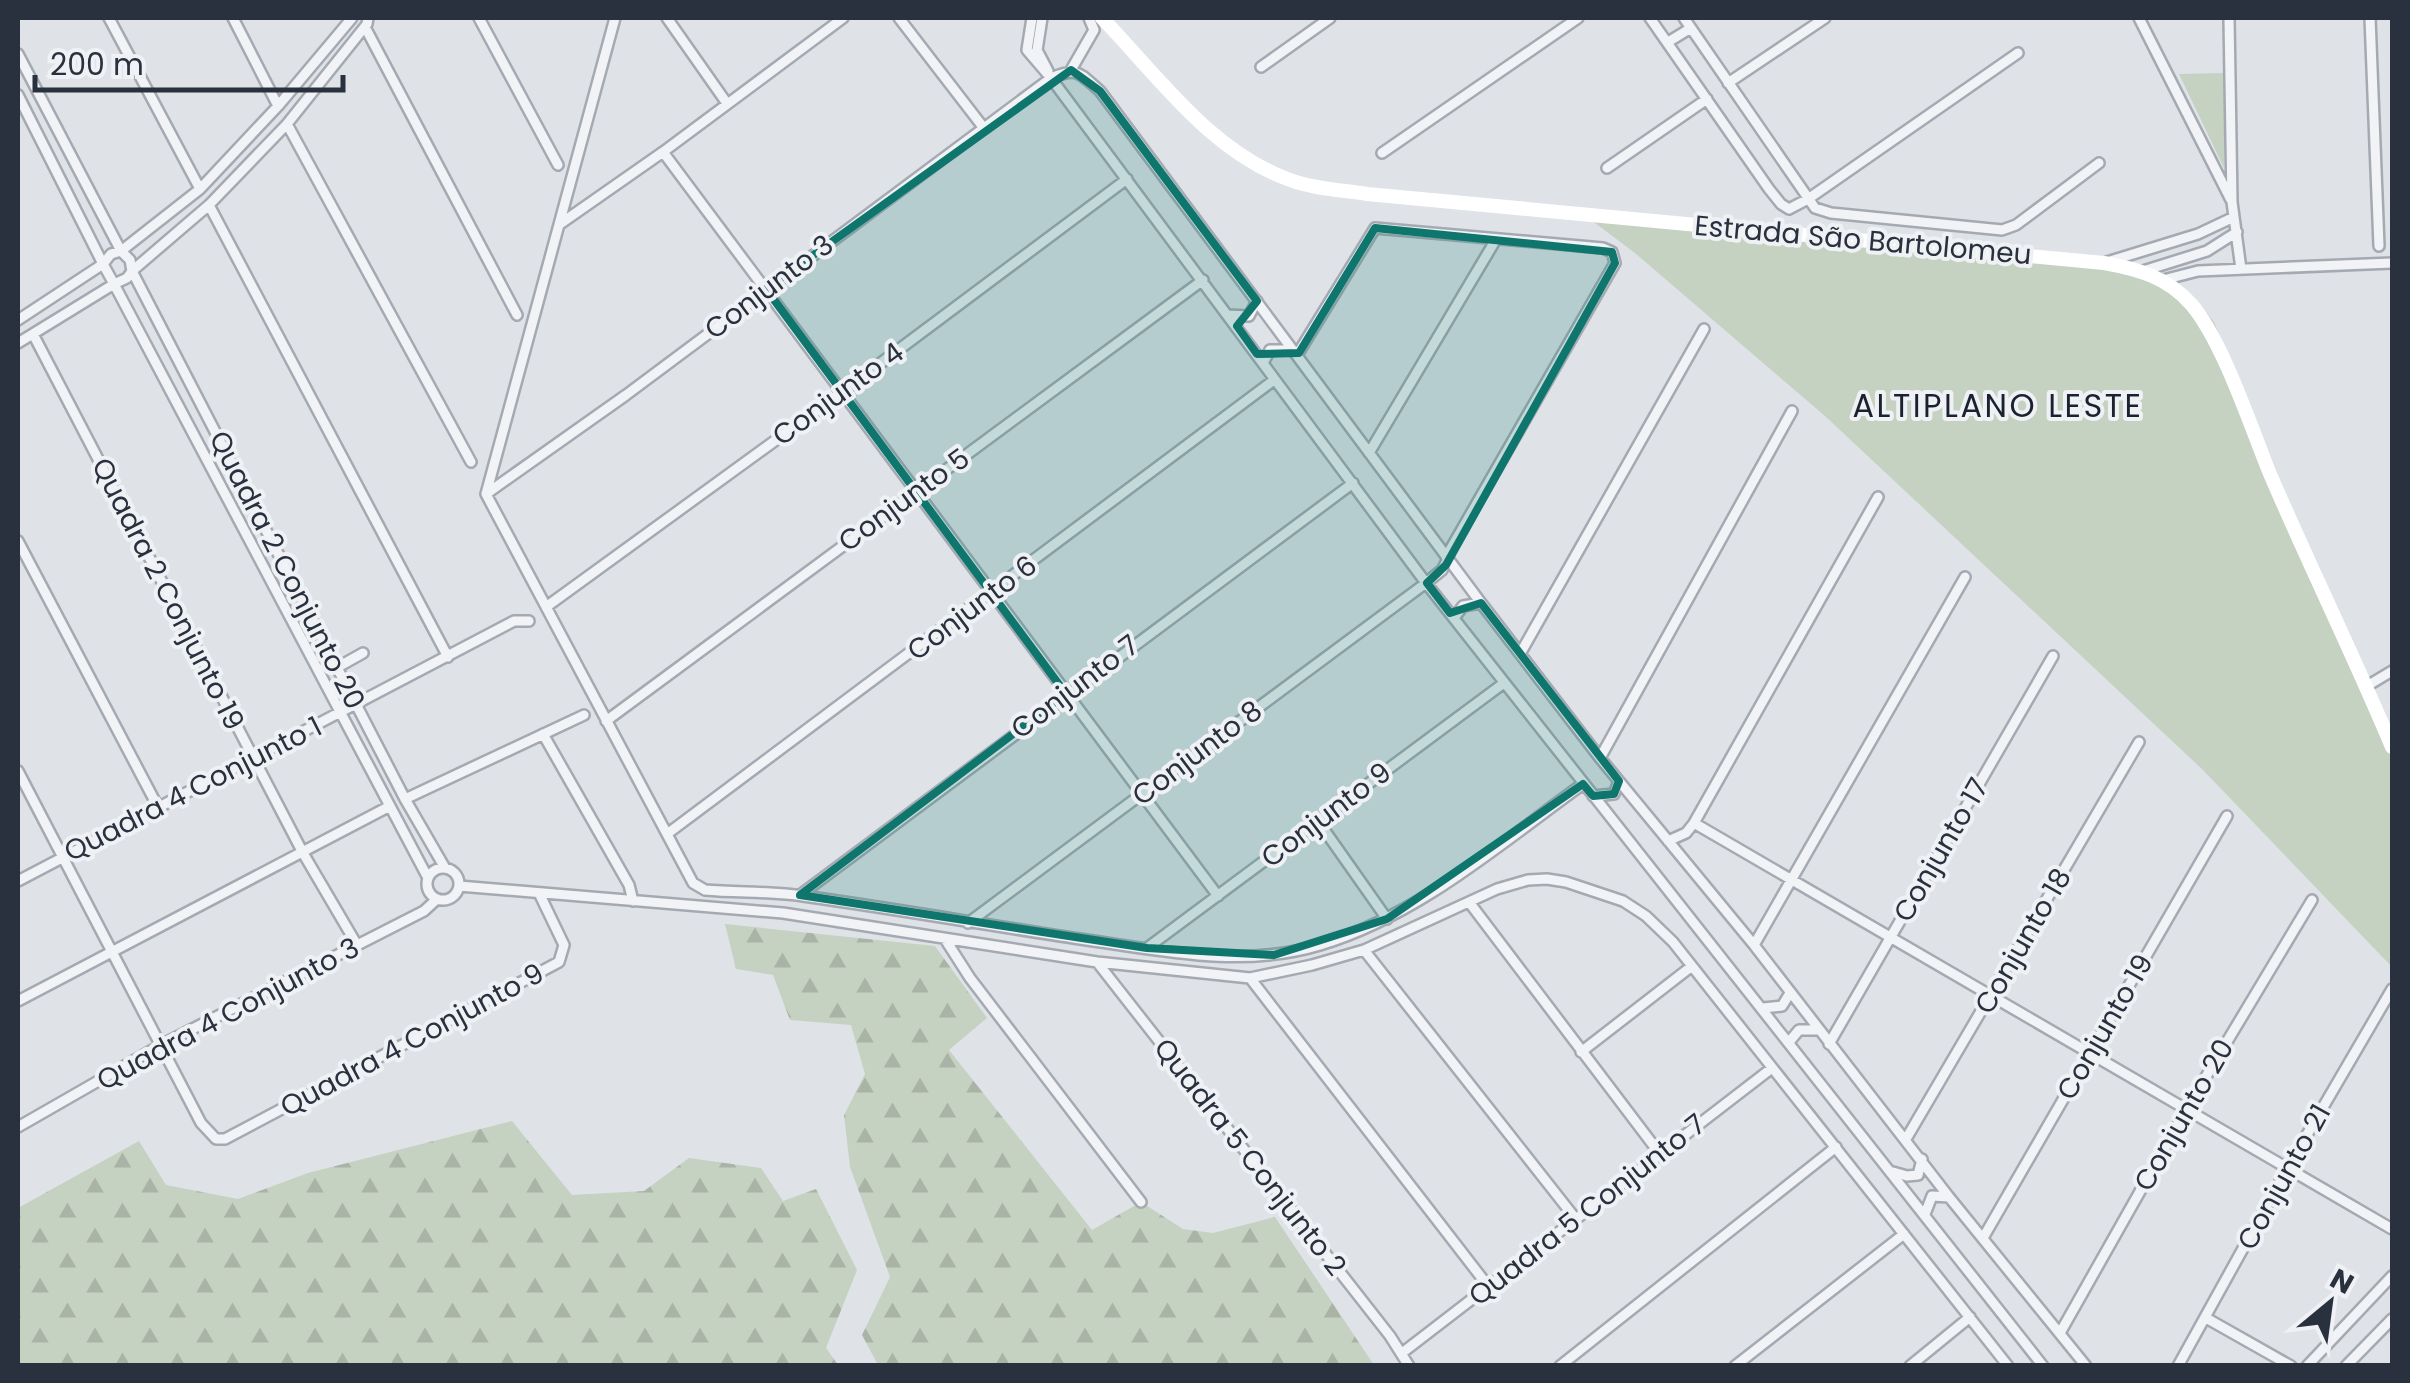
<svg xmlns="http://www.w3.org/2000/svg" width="2410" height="1383" font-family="Poppins,sans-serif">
<defs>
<pattern id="forest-firs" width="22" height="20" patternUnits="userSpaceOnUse" patternTransform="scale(2.5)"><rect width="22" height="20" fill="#c5d1c1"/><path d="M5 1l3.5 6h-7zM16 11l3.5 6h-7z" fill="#a9b4a7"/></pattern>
</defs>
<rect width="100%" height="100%" fill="#dfe3e8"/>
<path fill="#c5d1c1" d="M2225,73L2224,168L2179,74Z
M1579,211L2136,266L2195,299L2214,322L2392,744V967L2202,769L1825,416L1635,253Z"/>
<path fill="url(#forest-firs)" d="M725,924L935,946L987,1018L949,1050L1092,1230L1141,1202L1183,1229L1213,1233L1275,1217L1374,1365H878L862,1335L890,1277L850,1167L844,1115L865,1074L851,1025L790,1020L773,975L736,969Z
M512,1121L572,1195L644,1191L689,1158L761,1168L783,1201L816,1189L857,1270L826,1348L838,1365L189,1366L172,1363L166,1366L18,1365V1208L139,1141L166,1185L238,1199L308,1173Z"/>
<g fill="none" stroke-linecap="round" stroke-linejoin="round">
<g stroke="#a5aab2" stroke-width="14">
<path id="street" d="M109,18L200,189
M233,18L278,106
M368,18L367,24L287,124L209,205L132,271L405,799L445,868
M479,18L558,165
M615,18L486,494L693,883L705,890C738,893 771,891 803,896C896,909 987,925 1080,939C1159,950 1241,969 1320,945C1418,916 1501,843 1583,784
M667,18L726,102
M899,18L983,127
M1032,18L1027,50L1051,78L1426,583L2043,1366
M1042,18L1037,50L1048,71
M1650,18L1769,189L1781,204L1789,209L1808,199L2018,53
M1684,18L1815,208L1831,213L2002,230L2016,225L2099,163
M2139,18L2231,200
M2229,18L2232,202L2241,269
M2370,18L2379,246
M365,27L517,315
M1668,42L1691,28
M18,54L121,251L200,189L278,106L352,18
M1261,67L1330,18
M1071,70L1094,30L1089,18
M1728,83L1825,18
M18,95L103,264L18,320
M287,124L471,462
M663,152L1218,896
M1382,153L1578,18
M1607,168L1707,99
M209,205L448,657
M560,224L663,152L843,18
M2107,262L2198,234L2234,217
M2143,271L2207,251L2237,232
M2163,280L2198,271L2392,263
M1228,315L1249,316L1257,301
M33,334L303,853L357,945
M18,343L114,284L127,278L132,271L130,260L121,251L111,254L103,264L114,284L428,878
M1297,355L1375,228L1603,248L1612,252L1615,263L1446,557
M1263,363L1270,350H1291
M1369,453L1495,241
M486,494L626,395L1051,78C1078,67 1078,72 1100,91L1481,603L1600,758L1754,945L1949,1197L2086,1366
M18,541L159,809
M546,607L842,392L1127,179
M1454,618L1463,606L1481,603
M1520,654L1704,329
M338,667L363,653
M2367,686L2392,671
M606,721L1203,280
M543,734L629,885L633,901
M1600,758L1792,411
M18,771L201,1123L216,1139H225L559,962L564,945L539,893
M1593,796L1614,794L1619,781
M405,799L584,715
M1318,821L1387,919
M1694,823L2392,1229
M667,834L1274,380
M1668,841L1686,833L1694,823L1878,497
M427 884a16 16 0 1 1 32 0a16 16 0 1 1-32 0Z
M18,881L514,621H529
M459,886L783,913L1097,962L1250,978L1312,965L1364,950L1497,889L1528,880L1547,879L1566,882L1623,901L1646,916L1673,942L2008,1366
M800,895L1353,483
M1469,902L1660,1154
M968,923L1426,583L1442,570L1448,559
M945,939L970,978L1141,1202
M1754,945L1965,577
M1147,948L1504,683
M1364,950L1575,1218
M1097,962L1390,1336L1409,1366
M1250,978L1488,1286
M18,1001L390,806
M1763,1008L1782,1006L1790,993
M1789,1042L1799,1030H1817
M1829,1044L2053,656
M1581,1052L1692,966
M18,1127L161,1045L424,911L437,899
M1906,1139L2139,742
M1893,1172L1907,1176L1918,1175L1922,1159
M1925,1214L1932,1196L1949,1197
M1983,1238L2227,816
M2206,1318L2291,1366
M2060,1333L2186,1110L2312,900
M1402,1353L1772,1068
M1560,1366L1836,1147
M1735,1366L1904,1234
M1910,1366L1970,1317
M2178,1366L2287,1169L2392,989
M2307,1366L2392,1276
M2346,1366L2392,1319"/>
</g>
<use href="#street" stroke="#f2f3f6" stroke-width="9"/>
<path stroke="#fff" stroke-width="14" d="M1102,18C1158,76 1211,152 1290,180C1314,189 1342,190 1367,194L2104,263C2138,269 2167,277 2191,304C2223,341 2251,428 2271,476C2310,567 2354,656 2392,747"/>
</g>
<path fill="#0f766e" fill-opacity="0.2" stroke="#0f766e" stroke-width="8" stroke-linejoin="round" d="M1071,70L1100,91L1257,301L1237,326L1257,354L1299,353L1375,228L1612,252L1615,263L1446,565L1427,583L1450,613L1481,603L1619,781L1614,794L1593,796L1583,784L1387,919L1274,955L1147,948L800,895L1066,694L766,289Z"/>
<g text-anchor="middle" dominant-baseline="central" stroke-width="8" stroke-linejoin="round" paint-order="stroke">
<g font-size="28" fill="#29313e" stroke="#eff1f5">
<text transform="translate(1863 240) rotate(5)">Estrada São Bartolomeu</text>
<text transform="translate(769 287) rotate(-37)">Conjunto 3</text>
<text transform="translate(838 394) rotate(-36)">Conjunto 4</text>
<text transform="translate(904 500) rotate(-36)">Conjunto 5</text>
<text transform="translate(287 570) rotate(63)">Quadra 2 Conjunto 20</text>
<text transform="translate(168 594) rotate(63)">Quadra 2 Conjunto 19</text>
<text transform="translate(972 608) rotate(-37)">Conjunto 6</text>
<text transform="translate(1075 687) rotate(-37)">Conjunto 7</text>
<text transform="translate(1197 753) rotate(-37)">Conjunto 8</text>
<text transform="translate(193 789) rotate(-27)">Quadra 4 Conjunto 1</text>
<text transform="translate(1326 815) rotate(-37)">Conjunto 9</text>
<text transform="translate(1941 850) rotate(-60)">Conjunto 17</text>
<text transform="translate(2023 941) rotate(-60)">Conjunto 18</text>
<text transform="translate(228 1014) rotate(-28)">Quadra 4 Conjunto 3</text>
<text transform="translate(2105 1027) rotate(-60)">Conjunto 19</text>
<text transform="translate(412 1040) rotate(-28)">Quadra 4 Conjunto 9</text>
<text transform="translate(2184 1115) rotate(-60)">Conjunto 20</text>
<text transform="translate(1250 1157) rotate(52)">Quadra 5 Conjunto 2</text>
<text transform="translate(2284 1177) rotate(-61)">Conjunto 21</text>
<text transform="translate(1587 1210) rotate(-38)">Quadra 5 Conjunto 7</text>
</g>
<g font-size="32" letter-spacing="2.5" fill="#1b222f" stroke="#eff1f5">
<text x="1998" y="405">ALTIPLANO LESTE</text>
</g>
</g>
<rect width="2410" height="1383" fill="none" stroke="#29313e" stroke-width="40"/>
<g transform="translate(2330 1303) rotate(29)" stroke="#eff1f5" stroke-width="8" paint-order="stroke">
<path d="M0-8L18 38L0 25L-18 38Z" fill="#29313e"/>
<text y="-15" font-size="28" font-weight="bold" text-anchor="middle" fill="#29313e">N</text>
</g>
<path d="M35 75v15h308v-15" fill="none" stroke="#29313e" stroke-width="5"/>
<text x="50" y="75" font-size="30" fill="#29313e" stroke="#eff1f5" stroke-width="8" paint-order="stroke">200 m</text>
</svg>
